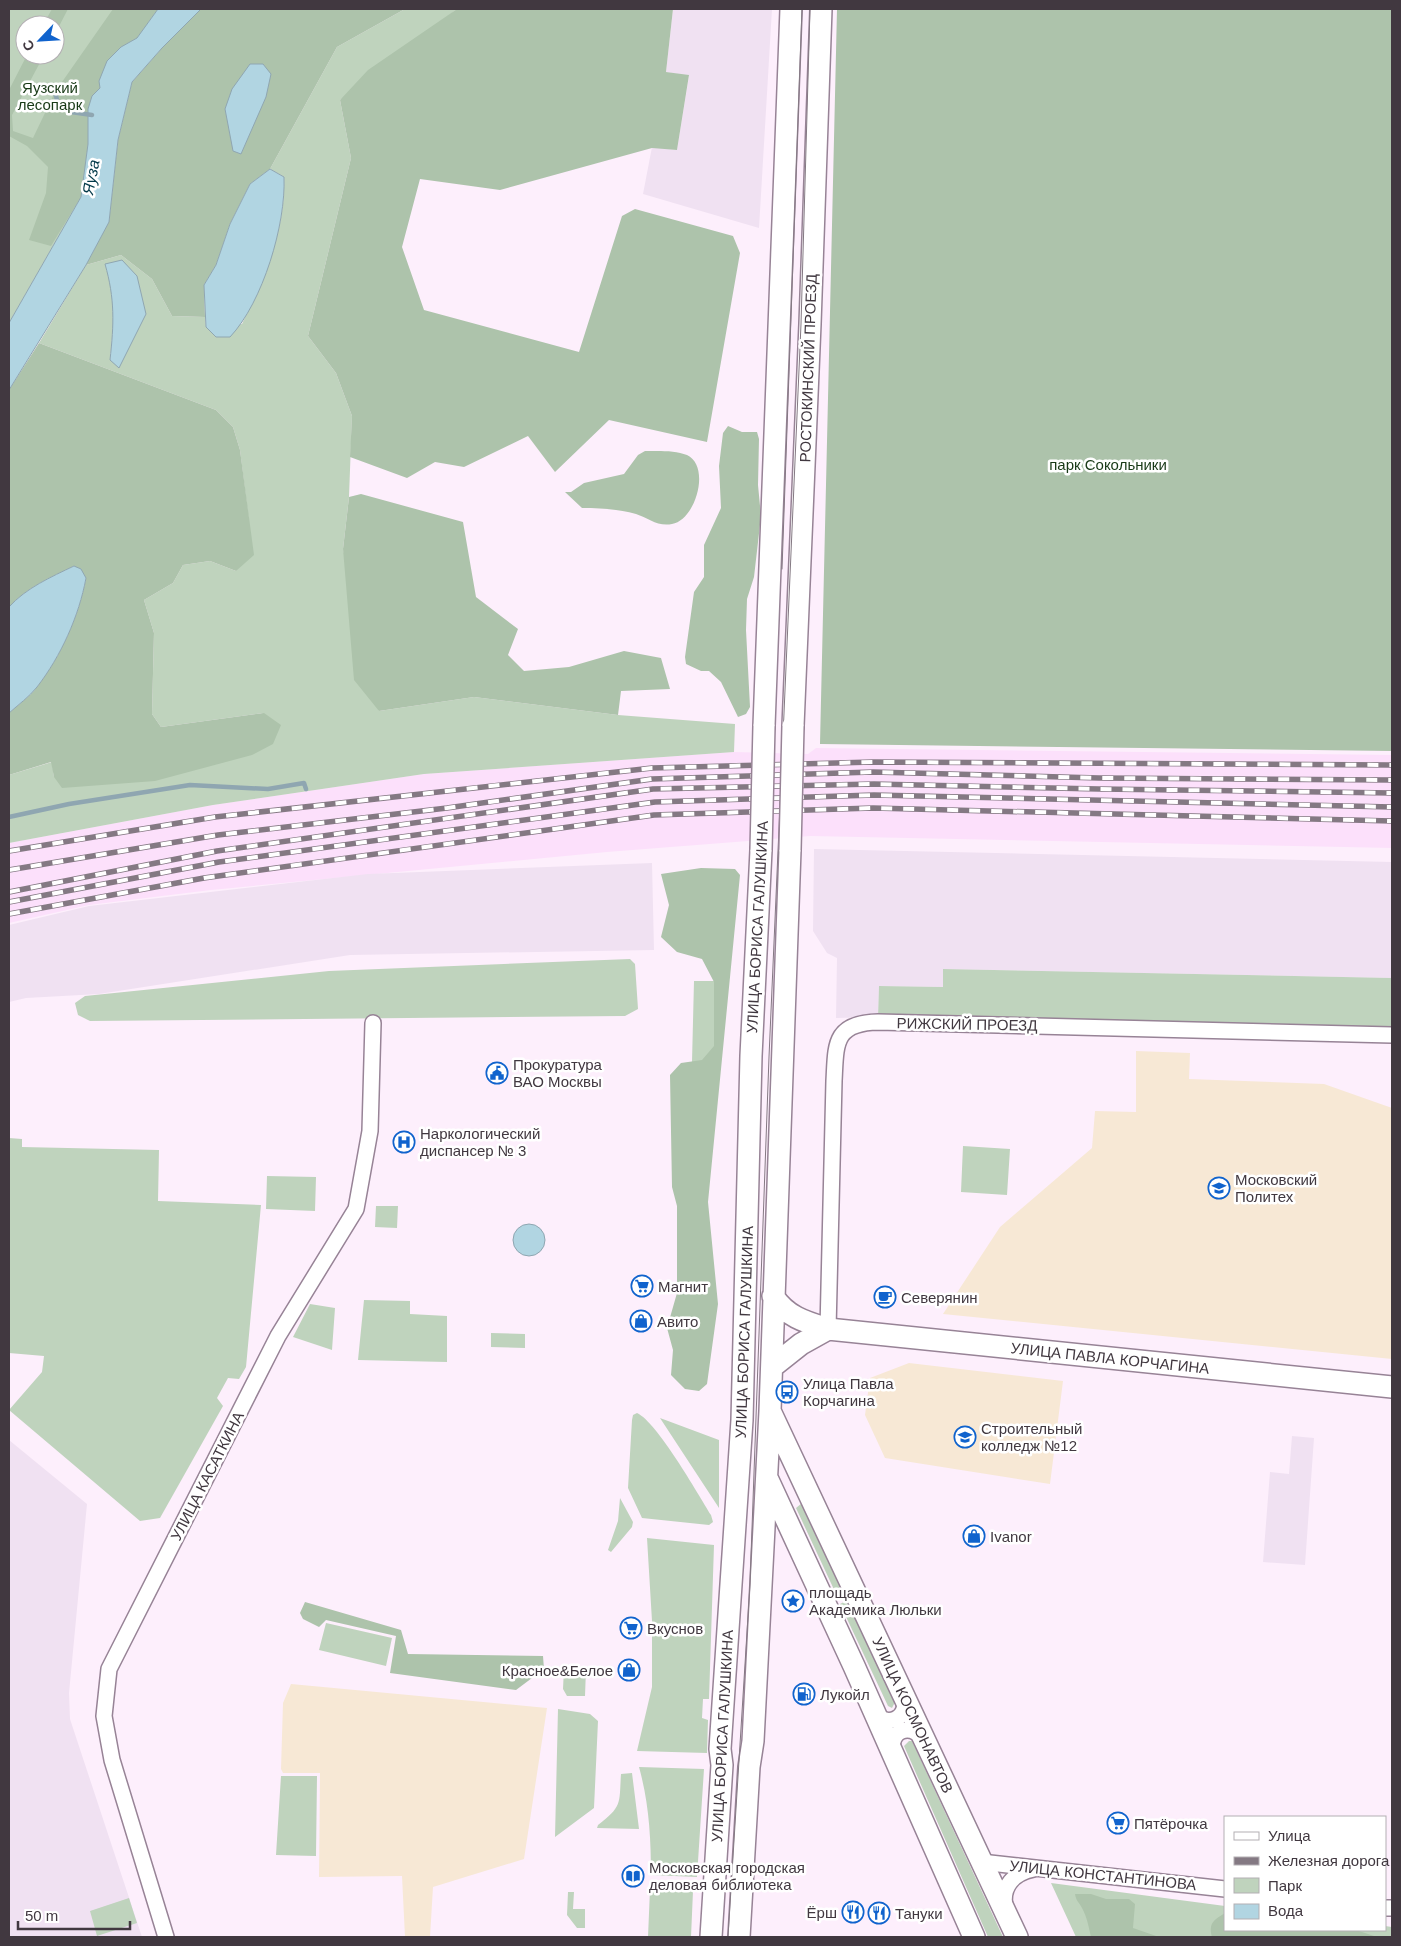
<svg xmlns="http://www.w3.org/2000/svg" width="1401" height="1946" font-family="Helvetica,sans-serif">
<rect width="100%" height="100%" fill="#fdeffc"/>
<path fill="#fce0fb" d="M816,748L1392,755V848L810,836L607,852L211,890L89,905L9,923V843L213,805L424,774L734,752L808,754Z"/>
<path fill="#f0e1f2" d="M673,9H772L759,228L643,194L652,147L677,150L689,76L666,72Z
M814,849L1392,862V978L944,969L943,987L879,986L878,1017L836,1018L837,958L827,953L813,931Z
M652,863L654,950L350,955L99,994L26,998L9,1002V925L89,906L368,874Z
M1292,1436L1314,1438L1305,1565L1263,1562L1270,1472L1289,1474Z
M9,1440L87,1504L69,1693L70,1719L142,1937H9Z"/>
<path fill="#f7e8d5" d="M1136,1051L1190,1053L1189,1079L1324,1084L1392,1108V1359L943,1314L1000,1227L1092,1148L1095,1111L1136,1112Z
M909,1363L1063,1381L1050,1484L885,1458L865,1415L870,1378Z
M291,1684L547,1708L524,1859L433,1887L430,1937H405L402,1876L319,1877L320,1773H283L281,1769L283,1703Z"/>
<path fill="#bfd3bd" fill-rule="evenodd" d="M9,9H158L148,22L81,197L9,323ZM25,25H55V55H25Z
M405,9H457L340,100L351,158L308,336L336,373L352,416L349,497L343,549L379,711L474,697L618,715L735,724L734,752L424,774L213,805L9,843V775L52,762L54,777L264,713L161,727L152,714L154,633L144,600L173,583L183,565L210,561L236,571L249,522L240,450L233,427L216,410L39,343L86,265L121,255L152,279L172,316L205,317L206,327L242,324C264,277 286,230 284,177L270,169L337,47ZM112,289L146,314L110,360L114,317Z
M630,959L635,964L638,1009L625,1016L90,1021L78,1015L75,1003L85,996L329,971Z
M943,969L1392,978V1027L878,1017L879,986L943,987Z
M694,981H719L717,1062H692Z
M9,1138L22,1139V1147L159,1150L158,1201L261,1205L246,1367L239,1379L228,1378L217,1398L223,1406L160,1518L140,1521L9,1410L42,1372L44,1356L9,1353Z
M963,1146L1010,1149L1007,1195L961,1192Z
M267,1176L316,1177L315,1211L266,1209Z
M376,1206H398L397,1228L375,1227Z
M364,1300L410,1301V1314L447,1316V1362L358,1360Z
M310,1304L335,1308L332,1350L293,1337Z
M491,1333L525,1334V1348L491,1347Z
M637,1413C657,1422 698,1494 711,1515L713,1522L709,1525L642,1518L628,1488L632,1420L633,1415Z
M660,1418L719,1440V1508Z
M620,1498L633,1522L632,1527L611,1552L608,1550L618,1521Z
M802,1503L845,1592L837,1596L796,1508Z
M647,1538L714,1545L709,1699H703L702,1718L708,1720L707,1753L637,1751L652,1687V1621Z
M848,1600L895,1702L892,1708L888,1706L840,1604Z
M326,1623L392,1638L386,1666L319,1650Z
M564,1668L586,1669L585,1696H567L563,1689Z
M558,1709L590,1714L598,1721L594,1808L555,1837Z
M909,1741H912L1003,1937H988L904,1746Z
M639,1767L704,1769L697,1877L651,1875C651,1838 649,1803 639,1767Z
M632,1773L639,1829L597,1828L598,1825C623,1806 619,1803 621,1774Z
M281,1776H317L316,1856L276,1855Z
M1051,1883L1225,1906V1930H1385V1926L1392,1927V1937H1076Z
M650,1889L693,1891L691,1937H648Z
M568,1892H574L573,1909H585V1928H577L567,1915Z
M129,1898L137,1923L97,1936L90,1911Z"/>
<path fill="#adc3ab" d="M52,9H68L55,34V25H43Z
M113,9H158L137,38L121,47L100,88L92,96L88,109V144L81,197L51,246L29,240L46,193L48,167L27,146L9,136V90L27,55H44L12,115L13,131L33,138L55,92Z
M201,9H405L337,47L270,169L250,184L230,224L216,265L204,285L205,317L172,316L152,279L121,255L86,265L109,221L118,140L132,82L162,48Z
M457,9H673L666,72L689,75L677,150L652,148L500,190L420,179L402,247L424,310L579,352L622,216L635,209L733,236L740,253L707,442L609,420L555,472L528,436L464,467L435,462L407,478L350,457L352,416L336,373L308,336L351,158L340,100L368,70Z
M837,9H1392V751L820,744Z
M39,343L216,410L233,427L240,450L254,555L236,571L210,561L183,565L173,583L144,600L154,633L152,714L161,727L264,713L281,725L273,744L252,755L155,781L62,788L54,777L51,762L9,775V713C18,705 29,697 37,687C61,656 79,616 86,578L74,566C51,577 26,588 9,607V390Z
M728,426L742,432H757L759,439L758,485L761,516L754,577L747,599L746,630L750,707L746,714L738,717L721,682L709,671H701L686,664L685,657L694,592L704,577V545L721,508L719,466L723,433Z
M645,451C658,451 675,450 687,455C711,466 696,520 672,524C658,527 648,518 636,514C618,509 601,508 582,508L565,492H571L584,483L624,474L638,455Z
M361,494L463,522L476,597L518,629L508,655L524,671L569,667L624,651L661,658L670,689L621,691L618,715L474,697L379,711L354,680L343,549L349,497Z
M701,868L735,869L740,875L708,1202L718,1304L707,1384L699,1391L685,1389L671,1375L673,1350L667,1328L677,1293V1206L672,1187L670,1075L681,1063L702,1060L714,1046V982L702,959L677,952L661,937L669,905L661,874Z
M305,1602L401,1630L408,1654L543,1656L544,1669L516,1690L390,1673L396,1636L326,1620L319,1627L303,1619L300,1613Z
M1075,1894H1091L1106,1899H1129L1135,1904L1133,1928L1159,1937H1091C1089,1928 1087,1917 1082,1908C1079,1902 1076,1901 1075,1894Z
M1225,1913V1930H1356L1377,1937H1212C1208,1923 1214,1920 1225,1913Z"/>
<path fill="#b1d5e2" stroke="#8fa6b1" d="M158,9H201L162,48L132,82L118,140L109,222L86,265L9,390V323L81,197L88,144V109L92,96L100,88L99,81L107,61L121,47L137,38Z
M250,64H263L271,74L266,97L241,154L233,151L225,109L232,89Z
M270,169L284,177C286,224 263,302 230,337H216L206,327L204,285L216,265L230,224L250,184Z
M122,260L137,276L146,314L119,368L110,360C114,324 115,299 105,264Z
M74,566L81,569L86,578C79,616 61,656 37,687C29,697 18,705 9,713V607C26,588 51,577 74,566Z
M513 1240a16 16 0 1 1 32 0a16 16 0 1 1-32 0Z"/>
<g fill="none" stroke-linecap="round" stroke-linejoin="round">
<path stroke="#8fa6b1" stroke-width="4.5" d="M55,92L58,104
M71,112L92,115
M9,817L69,804L190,785L268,789L304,783L306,789"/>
<g stroke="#978396" stroke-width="18">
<path id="street" d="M828,1329L834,1081C836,1045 833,1023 878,1022L1392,1035
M876,1716C891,1726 906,1718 905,1700
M893,1753C889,1732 907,1722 923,1738
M981,1862L1225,1889
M1005,1907C1001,1886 1014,1873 1034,1869
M1385,1908H1392
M166,1937L112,1760L104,1716L109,1669L278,1336L356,1209L370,1131L373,1023"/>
</g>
<g stroke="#978396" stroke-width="24">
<path id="secondary" d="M764,726L791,9
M793,726L810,324L821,9
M773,1296C787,1317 805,1322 828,1329L1392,1387
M772,1367L801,1344L828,1329
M771,1413L1017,1937
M768,1480L854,1666L974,1937
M711,1937L722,1765L720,1749L742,1420L751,1056L761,850
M739,1937L749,1767L753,1741L770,1411L790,850"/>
</g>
<use href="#street" stroke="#fff" stroke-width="15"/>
<use href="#secondary" stroke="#fff" stroke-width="21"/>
<path stroke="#847983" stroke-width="1" d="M782,569L802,9
M728,1937L750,1584L769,1057L801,324L810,9"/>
<g stroke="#847983" stroke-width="5.5">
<path id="rail" d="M9,851L215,817L652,768L873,762L1392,765
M9,870L218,835L447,808L652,779L873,772L1099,778L1392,780
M9,892L217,851L653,789L874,784L1099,789L1392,793
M9,902L219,862L655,802L874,795L1392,807
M9,914L204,878L654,815L873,808L1392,821"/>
</g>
<use href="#rail" stroke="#fff" stroke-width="4" stroke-dasharray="11" stroke-linecap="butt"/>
<g stroke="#978396" stroke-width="24" stroke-linecap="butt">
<path id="secondary-bridge" d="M761,850L764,726
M790,850L793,726"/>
</g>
<use href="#secondary-bridge" stroke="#fff" stroke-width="21"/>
</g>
<defs>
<g id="civic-ring" transform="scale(1.125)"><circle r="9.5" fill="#fff" stroke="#1063cd" stroke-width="1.5"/><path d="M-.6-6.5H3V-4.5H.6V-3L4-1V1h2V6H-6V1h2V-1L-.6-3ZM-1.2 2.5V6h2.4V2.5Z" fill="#1063cd"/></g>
<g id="hospital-ring" transform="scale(1.125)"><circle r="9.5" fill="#fff" stroke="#1063cd" stroke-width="1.5"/><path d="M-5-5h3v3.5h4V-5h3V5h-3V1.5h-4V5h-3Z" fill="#1063cd"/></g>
<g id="university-ring" transform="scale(1.125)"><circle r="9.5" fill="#fff" stroke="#1063cd" stroke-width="1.5"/><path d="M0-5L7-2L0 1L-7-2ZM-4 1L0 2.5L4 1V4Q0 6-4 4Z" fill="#1063cd"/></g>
<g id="supermarket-ring" transform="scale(1.125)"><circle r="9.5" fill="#fff" stroke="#1063cd" stroke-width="1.5"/><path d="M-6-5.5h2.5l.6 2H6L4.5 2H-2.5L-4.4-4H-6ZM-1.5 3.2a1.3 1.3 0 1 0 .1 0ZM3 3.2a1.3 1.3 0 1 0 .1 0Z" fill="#1063cd"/></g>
<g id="cafe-ring" transform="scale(1.125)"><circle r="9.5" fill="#fff" stroke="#1063cd" stroke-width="1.5"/><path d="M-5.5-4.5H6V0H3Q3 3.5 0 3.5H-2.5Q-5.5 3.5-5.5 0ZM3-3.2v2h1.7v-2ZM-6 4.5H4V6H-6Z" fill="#1063cd"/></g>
<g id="shop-ring" transform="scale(1.125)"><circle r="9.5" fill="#fff" stroke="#1063cd" stroke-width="1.5"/><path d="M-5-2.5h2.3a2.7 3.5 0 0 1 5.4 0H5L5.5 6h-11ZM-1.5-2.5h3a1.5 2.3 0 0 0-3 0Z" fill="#1063cd"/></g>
<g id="bus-ring" transform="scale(1.125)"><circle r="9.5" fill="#fff" stroke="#1063cd" stroke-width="1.5"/><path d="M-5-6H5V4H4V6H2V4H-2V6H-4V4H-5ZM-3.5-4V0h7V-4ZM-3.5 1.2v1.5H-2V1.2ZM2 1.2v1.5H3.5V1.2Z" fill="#1063cd"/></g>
<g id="sight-ring" transform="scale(1.125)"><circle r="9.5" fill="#fff" stroke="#1063cd" stroke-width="1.5"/><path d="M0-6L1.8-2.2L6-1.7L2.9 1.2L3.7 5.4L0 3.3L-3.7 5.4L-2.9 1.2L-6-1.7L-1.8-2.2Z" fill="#1063cd"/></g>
<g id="fuel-ring" transform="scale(1.125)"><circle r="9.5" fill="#fff" stroke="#1063cd" stroke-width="1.5"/><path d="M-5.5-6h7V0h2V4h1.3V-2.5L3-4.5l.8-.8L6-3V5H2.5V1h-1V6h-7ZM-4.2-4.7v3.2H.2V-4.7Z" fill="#1063cd"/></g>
<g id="library-ring" transform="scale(1.125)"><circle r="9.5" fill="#fff" stroke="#1063cd" stroke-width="1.5"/><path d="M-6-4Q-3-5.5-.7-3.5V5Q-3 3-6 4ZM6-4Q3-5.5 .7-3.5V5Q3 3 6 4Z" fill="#1063cd"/></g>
<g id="restaurant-ring" transform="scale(1.125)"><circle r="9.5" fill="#fff" stroke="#1063cd" stroke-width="1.5"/><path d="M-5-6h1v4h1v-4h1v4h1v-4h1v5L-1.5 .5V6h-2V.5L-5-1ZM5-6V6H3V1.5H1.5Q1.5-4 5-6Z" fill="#1063cd"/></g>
</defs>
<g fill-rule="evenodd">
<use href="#civic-ring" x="497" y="1073"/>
<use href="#hospital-ring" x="404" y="1142"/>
<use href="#university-ring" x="1219" y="1188"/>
<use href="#supermarket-ring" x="642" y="1286"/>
<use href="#cafe-ring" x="885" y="1297"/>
<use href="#shop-ring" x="641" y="1321"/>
<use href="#bus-ring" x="787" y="1392"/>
<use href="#university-ring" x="965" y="1437"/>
<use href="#shop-ring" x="974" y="1536"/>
<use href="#sight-ring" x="793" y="1601"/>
<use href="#supermarket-ring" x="631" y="1628"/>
<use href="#shop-ring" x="629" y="1670"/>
<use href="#fuel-ring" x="804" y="1694"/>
<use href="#supermarket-ring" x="1118" y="1823"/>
<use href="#library-ring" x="633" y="1876"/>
<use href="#restaurant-ring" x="853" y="1912"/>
<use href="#restaurant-ring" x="879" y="1913"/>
</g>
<g text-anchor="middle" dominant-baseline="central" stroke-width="5" stroke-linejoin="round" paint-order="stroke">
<g font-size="15" fill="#183916" stroke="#fff">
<text x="50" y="87">Яузский<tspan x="50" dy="17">лесопарк</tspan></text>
<text x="1108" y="464">парк Сокольники</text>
</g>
<g font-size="15" fill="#413840" stroke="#fff">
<text transform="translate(808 368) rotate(-88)">РОСТОКИНСКИЙ ПРОЕЗД</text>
<text transform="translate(757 927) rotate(-87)">УЛИЦА БОРИСА ГАЛУШКИНА</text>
<text transform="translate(967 1024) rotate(1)">РИЖСКИЙ ПРОЕЗД</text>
<text transform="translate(744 1332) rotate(-88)">УЛИЦА БОРИСА ГАЛУШКИНА</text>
<text transform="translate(1110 1358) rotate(6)">УЛИЦА ПАВЛА КОРЧАГИНА</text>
<text transform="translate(207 1476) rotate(-63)">УЛИЦА КАСАТКИНА</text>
<text transform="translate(913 1715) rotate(65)">УЛИЦА КОСМОНАВТОВ</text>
<text transform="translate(722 1736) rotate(-87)">УЛИЦА БОРИСА ГАЛУШКИНА</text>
<text transform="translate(1103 1875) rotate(6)">УЛИЦА КОНСТАНТИНОВА</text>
</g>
<g font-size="15" fill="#413840" stroke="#fff" text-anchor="start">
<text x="513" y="1064">Прокуратура<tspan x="513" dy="17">ВАО Москвы</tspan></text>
<text x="420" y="1133">Наркологический<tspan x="420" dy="17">диспансер № 3</tspan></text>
<text x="1235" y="1179">Московский<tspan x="1235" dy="17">Политех</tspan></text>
<text x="658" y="1286">Магнит</text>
<text x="901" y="1297">Северянин</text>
<text x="657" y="1321">Авито</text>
<text x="803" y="1383">Улица Павла<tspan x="803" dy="17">Корчагина</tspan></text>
<text x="981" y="1428">Строительный<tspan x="981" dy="17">колледж №12</tspan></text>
<text x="990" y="1536">Ivanor</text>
<text x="809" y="1592">площадь<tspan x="809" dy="17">Академика Люльки</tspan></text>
<text x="647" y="1628">Вкуснов</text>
<text x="613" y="1670" text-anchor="end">Красное&amp;Белое</text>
<text x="820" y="1694">Лукойл</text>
<text x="1134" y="1823">Пятёрочка</text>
<text x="649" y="1867">Московская городская<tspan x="649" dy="17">деловая библиотека</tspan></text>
<text x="837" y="1912" text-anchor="end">Ёрш</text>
<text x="895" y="1913">Тануки</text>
</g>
<g font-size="16" font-style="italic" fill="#033a49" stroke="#fff">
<text transform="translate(91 177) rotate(-79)">Яуза</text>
</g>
</g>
<rect width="1401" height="1946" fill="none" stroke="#413840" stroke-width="20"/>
<rect x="1224" y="1816" width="162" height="115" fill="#ffffff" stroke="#b3afb3"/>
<rect x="1234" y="1832" width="25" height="8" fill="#ffffff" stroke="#b3afb3"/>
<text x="1268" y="1841" font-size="15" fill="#413840">Улица</text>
<rect x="1234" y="1857" width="25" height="8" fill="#847983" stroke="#b3afb3"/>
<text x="1268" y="1866" font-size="15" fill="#413840">Железная дорога</text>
<rect x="1234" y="1878" width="25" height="15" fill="#bfd3bd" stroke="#b3afb3"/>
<text x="1268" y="1891" font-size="15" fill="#413840">Парк</text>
<rect x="1234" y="1904" width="25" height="15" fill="#b1d5e2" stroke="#b3afb3"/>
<text x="1268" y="1916" font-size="15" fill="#413840">Вода</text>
<g transform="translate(40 40) rotate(245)"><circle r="24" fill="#ffffff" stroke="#b3afb3"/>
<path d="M0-4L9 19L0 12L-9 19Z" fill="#1063cd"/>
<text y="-8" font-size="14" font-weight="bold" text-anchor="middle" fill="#413840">С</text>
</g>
<path d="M18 1921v8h112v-8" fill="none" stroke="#413840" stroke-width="2.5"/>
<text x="25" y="1921" font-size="15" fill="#413840" stroke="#ffffff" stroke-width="4" paint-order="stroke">50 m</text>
</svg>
